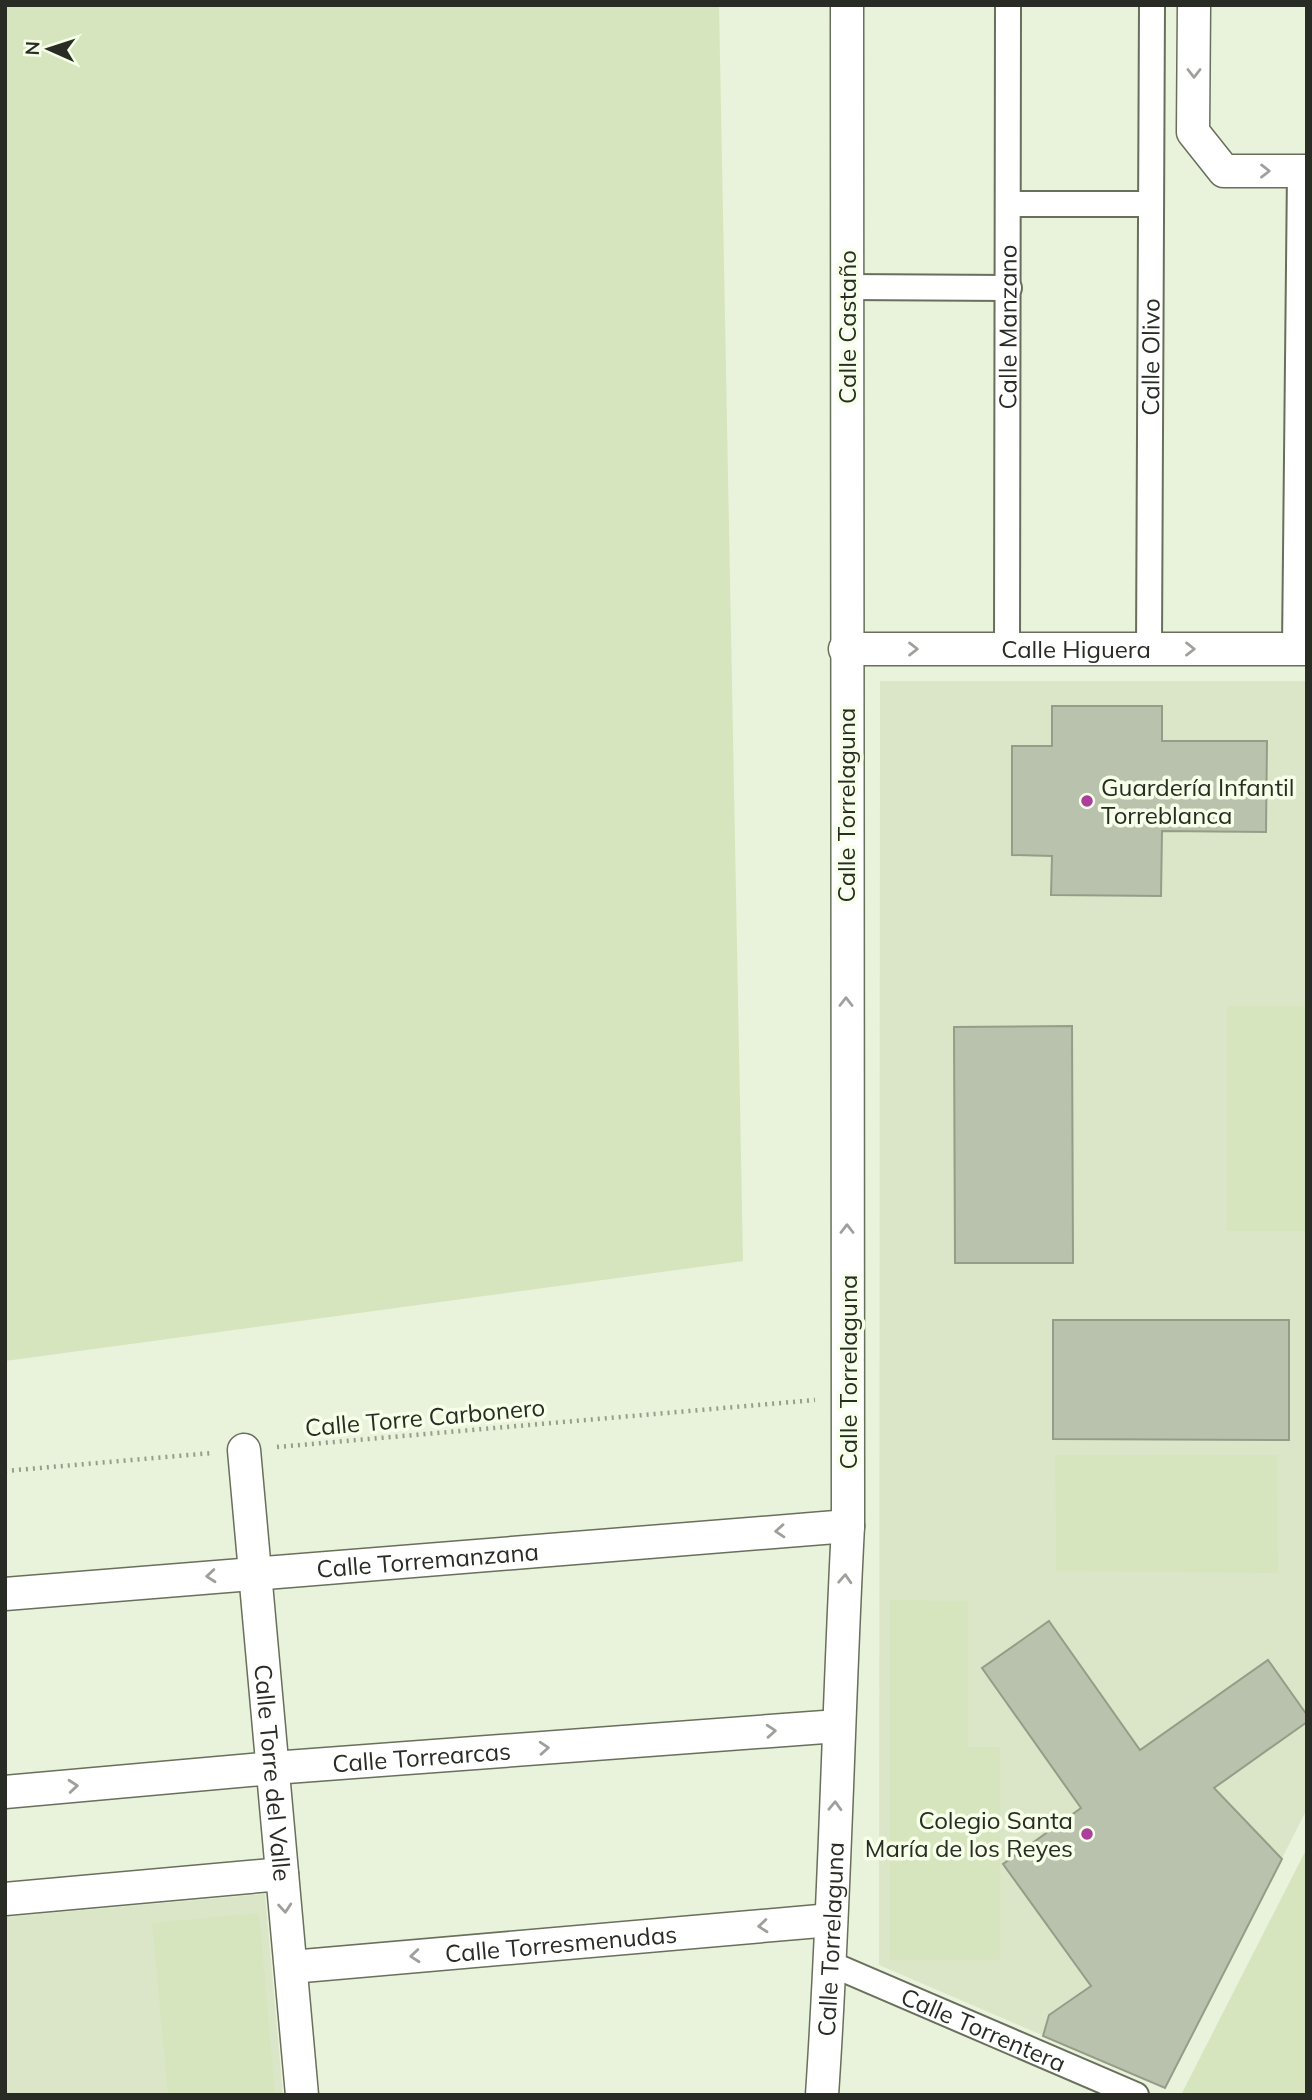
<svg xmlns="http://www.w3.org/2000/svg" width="1312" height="2100" font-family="Mulish,sans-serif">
<rect width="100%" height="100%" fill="#e9f2db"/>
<path fill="#dbe6c9" d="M880,681H1307V1809L1165,2088L879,1965Z
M265,1894L283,2095H5V1917Z"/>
<path fill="#d6e5bd" d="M5,5H719L743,1261L5,1361Z
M1227,1006H1307V1231H1227Z
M1055,1455H1277L1278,1573L1056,1571Z
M890,1600L968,1601V1747H1000V1960H890Z
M1307,1848V2095H1181Z
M259,1913L275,2095H168L152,1923Z"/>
<path fill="#b9c2ac" stroke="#959d88" stroke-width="2" d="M1052,706H1162V741H1267L1266,832L1162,831L1161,896L1051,895L1052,856L1012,855V746H1052Z
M1072,1026L1073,1263H955L954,1027Z
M1053,1320H1289V1440L1053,1439Z
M1049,1621L1140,1750L1268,1660L1307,1715V1722L1214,1788L1282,1859L1165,2088L1043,2036L1049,2015L1091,1986L1003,1864L1081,1808L982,1668Z"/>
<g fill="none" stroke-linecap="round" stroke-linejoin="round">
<g stroke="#686f5b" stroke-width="28">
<g id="pedestrian">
<path d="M1009,204H1151"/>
<path d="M847,287L1009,288"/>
<path id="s1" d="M1007,649L1008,5"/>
<path id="s2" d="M1149,649L1152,5"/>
<path d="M1295,649L1300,171"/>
<path id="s3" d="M831,1964L1136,2095"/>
</g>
</g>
<g stroke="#686f5b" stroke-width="35">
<g id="minor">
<path d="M1194,5L1193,132L1224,171H1307"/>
<path id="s4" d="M845,649H1307"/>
<path id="s5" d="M244,1450L302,2095"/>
<path id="s6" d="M5,1594L848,1526"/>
<path id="s7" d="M5,1792L273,1768L838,1726"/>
<path d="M5,1899L282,1874"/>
<path id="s8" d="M291,1967L831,1920"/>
<path id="s9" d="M822,2095C835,1905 838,1716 848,1526L847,5"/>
</g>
</g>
<path stroke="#979d8d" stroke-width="4.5" stroke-dasharray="2 5" stroke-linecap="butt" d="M277,1447L815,1400
M5,1471L212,1453"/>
<use href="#pedestrian" stroke="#fff" stroke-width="24"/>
<use href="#minor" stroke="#fff" stroke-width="32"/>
</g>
<defs><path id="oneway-chevron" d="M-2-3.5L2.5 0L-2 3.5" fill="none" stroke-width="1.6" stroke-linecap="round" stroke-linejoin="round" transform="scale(1.75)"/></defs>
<g stroke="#9fa09c">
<use href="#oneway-chevron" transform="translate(1194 73) rotate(90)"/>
<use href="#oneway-chevron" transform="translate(1265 171)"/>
<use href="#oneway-chevron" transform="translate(913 649)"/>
<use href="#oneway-chevron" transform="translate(1190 649)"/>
<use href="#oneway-chevron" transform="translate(846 1002) rotate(-90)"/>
<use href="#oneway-chevron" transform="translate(847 1229) rotate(-90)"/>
<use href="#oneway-chevron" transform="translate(780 1531) rotate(176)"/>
<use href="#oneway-chevron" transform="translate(211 1576) rotate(175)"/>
<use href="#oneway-chevron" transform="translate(845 1579) rotate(-87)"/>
<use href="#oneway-chevron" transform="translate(771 1731) rotate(-4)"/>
<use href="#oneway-chevron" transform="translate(544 1748) rotate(-4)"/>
<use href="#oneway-chevron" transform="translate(73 1786) rotate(-5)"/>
<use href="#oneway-chevron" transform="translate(835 1806) rotate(-88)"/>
<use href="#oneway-chevron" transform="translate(285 1908) rotate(85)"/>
<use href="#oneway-chevron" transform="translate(763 1926) rotate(175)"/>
<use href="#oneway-chevron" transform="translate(415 1956) rotate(175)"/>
</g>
<g fill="#ac3e9c" stroke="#f6ffe8" stroke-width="2.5">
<circle cx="1087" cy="801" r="7"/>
<circle cx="1087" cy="1834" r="7"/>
</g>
<g text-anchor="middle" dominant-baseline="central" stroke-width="7" stroke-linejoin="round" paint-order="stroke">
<g font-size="24" fill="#292c24" stroke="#f6ffe8">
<text transform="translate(847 327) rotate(-90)">Calle Castaño</text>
<text stroke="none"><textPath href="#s1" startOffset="322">Calle Manzano</textPath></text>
<text stroke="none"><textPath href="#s2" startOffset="292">Calle Olivo</textPath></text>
<text stroke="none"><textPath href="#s4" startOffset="231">Calle Higuera</textPath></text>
<text transform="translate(846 805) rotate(-90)">Calle Torrelaguna</text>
<text transform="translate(848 1372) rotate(-90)">Calle Torrelaguna</text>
<text transform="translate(425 1417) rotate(-5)">Calle Torre Carbonero</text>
<text stroke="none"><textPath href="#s6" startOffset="424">Calle Torremanzana</textPath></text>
<text stroke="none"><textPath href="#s7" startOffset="418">Calle Torrearcas</textPath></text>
<text stroke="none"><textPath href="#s5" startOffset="324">Calle Torre del Valle</textPath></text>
<text stroke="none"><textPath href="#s9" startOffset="156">Calle Torrelaguna</textPath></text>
<text stroke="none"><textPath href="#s8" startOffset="271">Calle Torresmenudas</textPath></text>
<text stroke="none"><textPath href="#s3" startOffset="166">Calle Torrentera</textPath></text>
</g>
<g font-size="24" fill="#292c24" stroke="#f6ffe8" text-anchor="start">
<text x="1101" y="787">Guardería Infantil<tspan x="1101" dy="28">Torreblanca</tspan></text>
<text x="1073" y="1820" text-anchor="end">Colegio Santa<tspan x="1073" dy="28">María de los Reyes</tspan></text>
</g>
</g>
<rect width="1312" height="2100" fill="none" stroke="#292c24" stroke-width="14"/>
<g transform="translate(49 49) rotate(273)" stroke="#f6ffe8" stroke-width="5" paint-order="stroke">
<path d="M0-5L12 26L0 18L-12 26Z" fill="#292c24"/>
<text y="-10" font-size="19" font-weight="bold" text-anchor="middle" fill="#292c24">N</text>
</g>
</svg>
